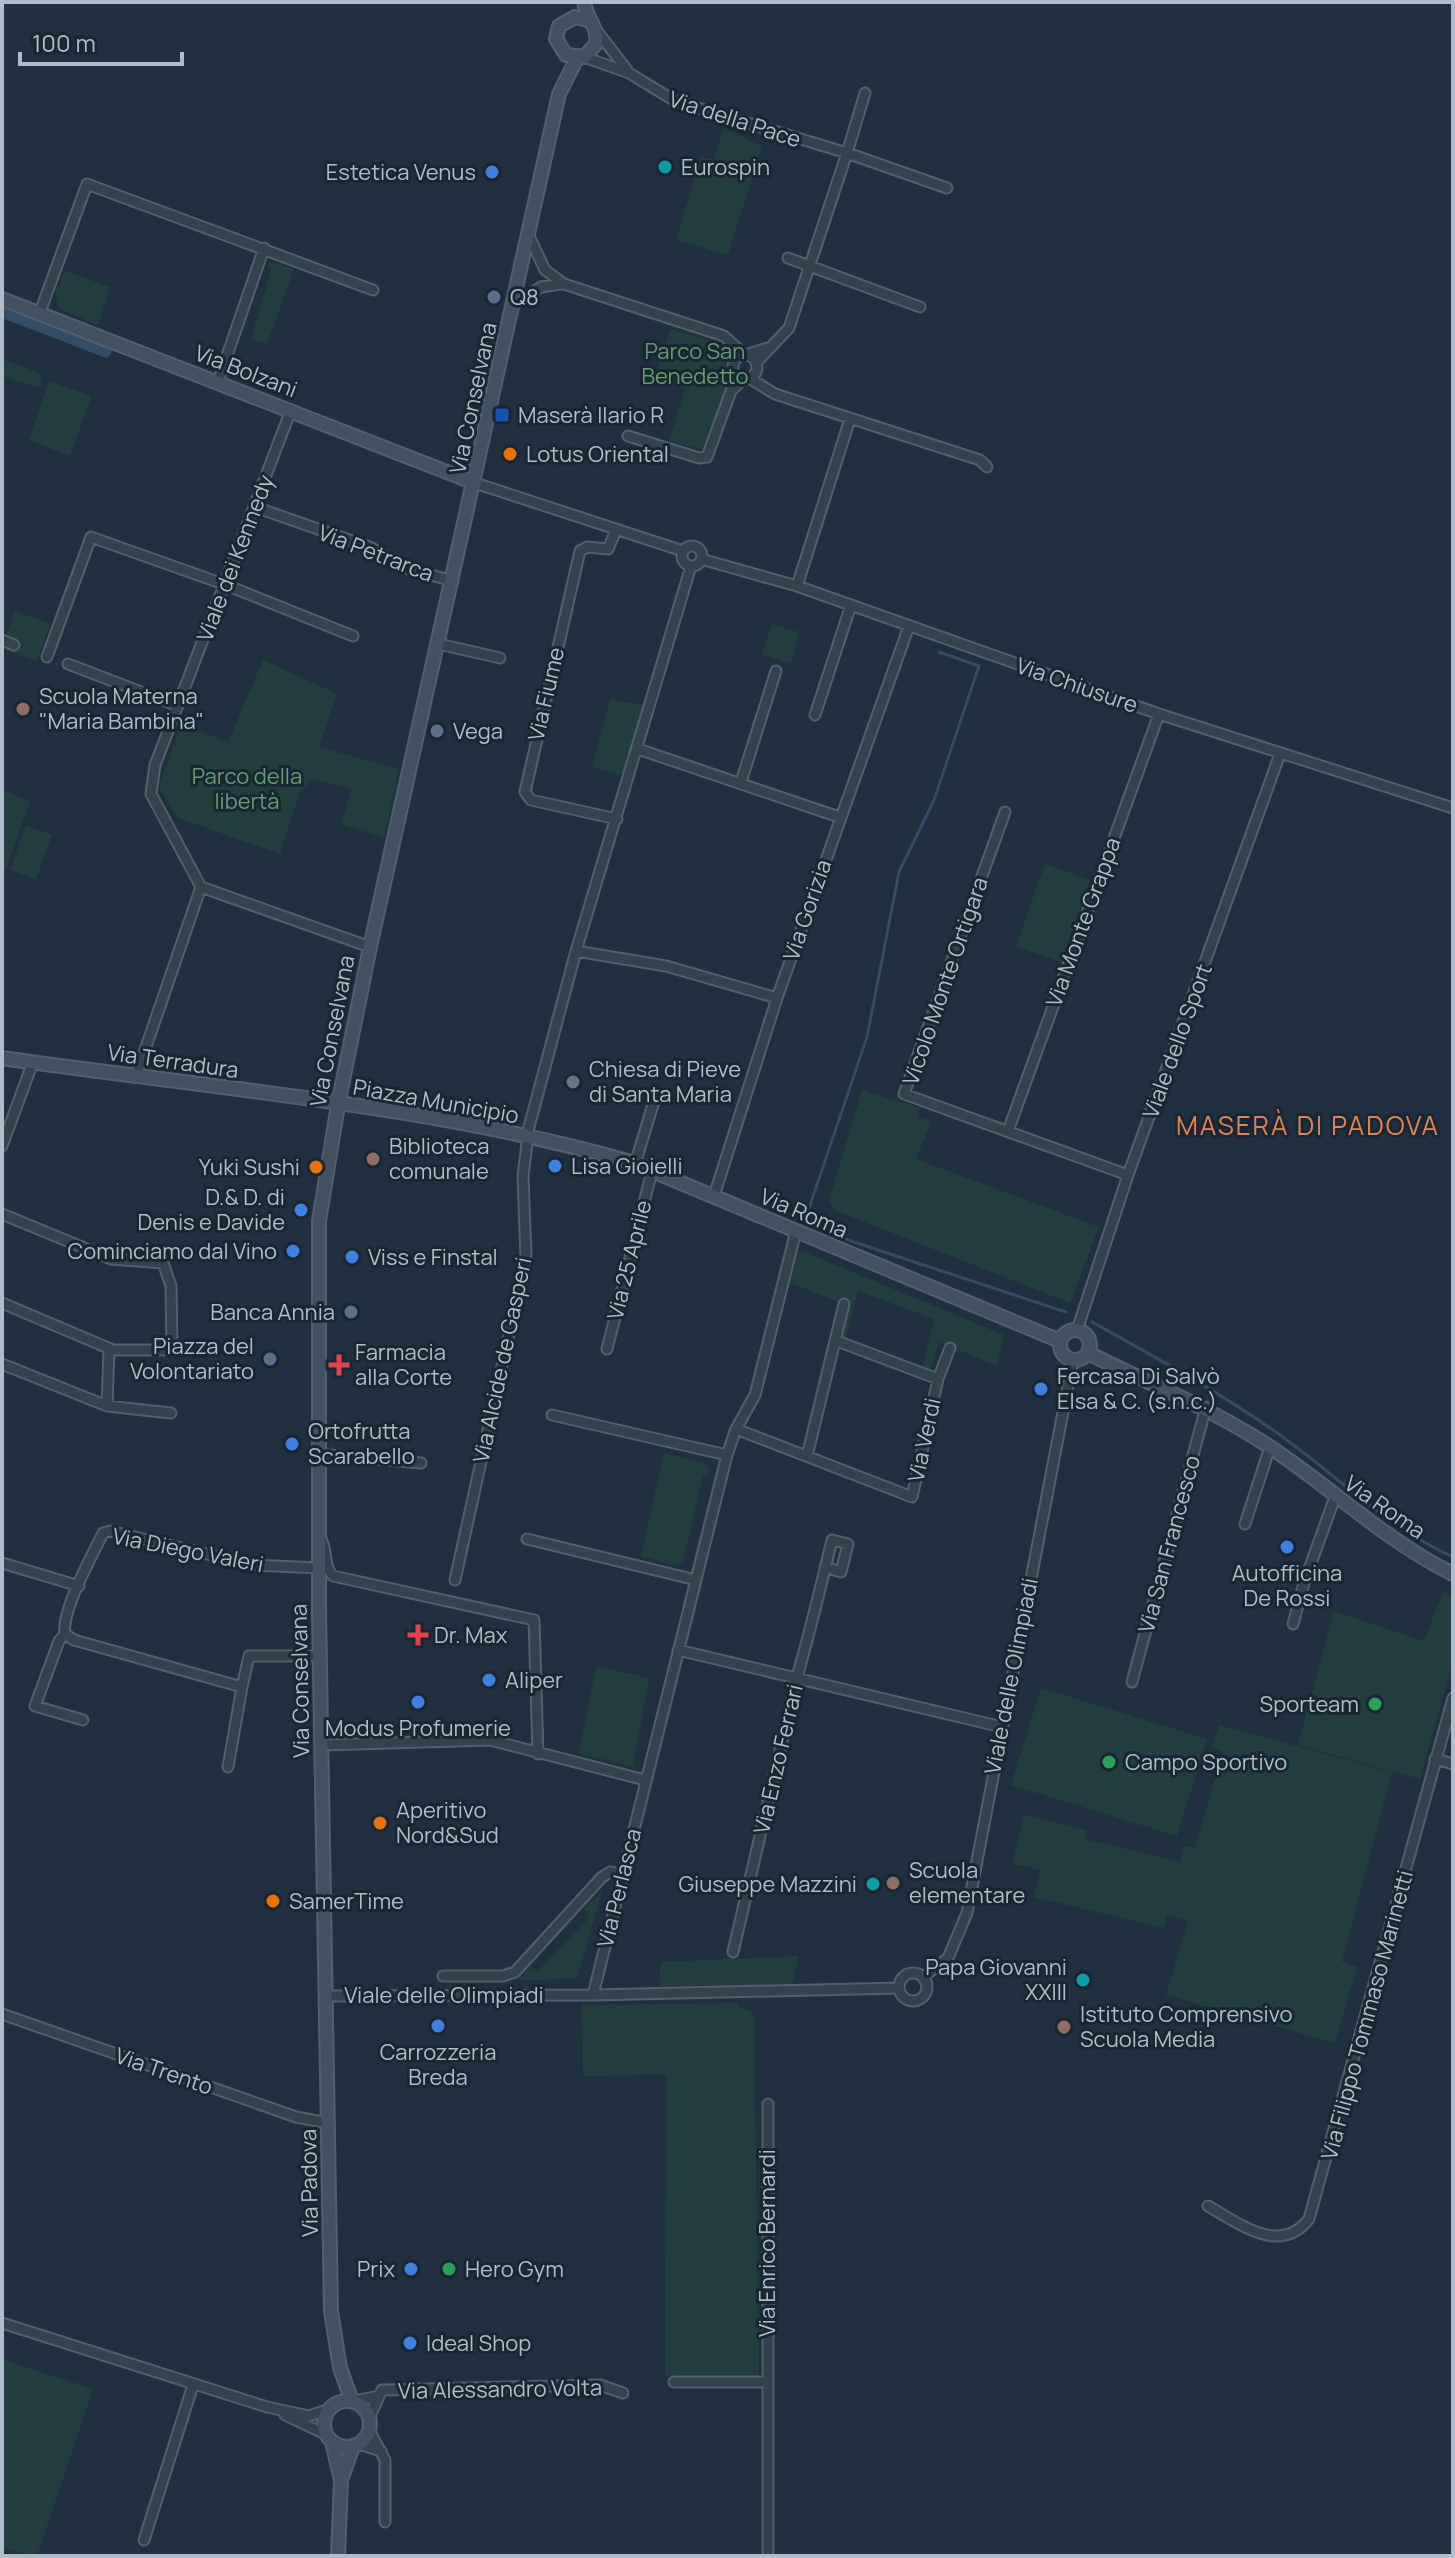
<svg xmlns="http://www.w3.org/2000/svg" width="1455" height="2558" font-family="Manrope,sans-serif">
<rect width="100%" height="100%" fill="#21303e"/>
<path fill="#233e3f" d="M723,128L762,146L728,255L676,240L701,157L714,160Z
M268,261L294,269L267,344L251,339L271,271Z
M65,271L110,287L98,326L57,307L56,291Z
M671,329L723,345C738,366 715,427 705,450L669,441L685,389L653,379Z
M2,359L42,374L39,388L2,376Z
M49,381L92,396L70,456L29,440Z
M15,611L50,623L37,661L2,649Z
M772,624L799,632L791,664L762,654Z
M263,660L337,694L319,747L399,769L384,838L341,824L352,789L313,779L300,791L280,854L178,818L159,787L181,724L228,742Z
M610,699L645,706L623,776L592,767Z
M2,790L30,801L6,869L2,868Z
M26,825L52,835L36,879L10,870Z
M1045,864L1090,880L1061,962L1016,946Z
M862,1090L920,1108L917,1117L931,1121L916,1159L1099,1227L1070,1303L834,1210L829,1200Z
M802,1251L1004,1335L997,1366L939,1342L931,1371L923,1367L934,1319L858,1291L846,1338L840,1335L844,1304L790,1283L797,1253Z
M664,1453L704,1463L709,1469L707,1476H703L683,1562L676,1566L641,1556Z
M1443,1592L1453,1597V1662L1420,1779L1298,1745L1334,1611L1424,1641Z
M596,1666L649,1678L633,1767L579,1753Z
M1041,1688L1207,1739L1177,1836L1011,1785Z
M1219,1725L1392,1772L1342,1962L1357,1967L1335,2043L1166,1995L1188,1921L1167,1915L1164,1928L1034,1897L1041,1870L1012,1864L1024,1815L1087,1830L1085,1839L1180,1862L1184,1846L1195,1848L1223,1751L1212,1747Z
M602,1892L577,1979L519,1980L531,1966L537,1972L590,1917L584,1908Z
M799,1956L792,1984L659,1986L661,1962Z
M739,2003V2008L751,2011L754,2019L759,2376H665L666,2075L583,2076L582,2005Z
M2,2359L93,2389L37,2556L2,2549Z"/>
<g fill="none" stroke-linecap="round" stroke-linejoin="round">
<path stroke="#334d67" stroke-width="3" d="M939,652L979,666L934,800L899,872L867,1037L807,1214L808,1222L851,1241L1066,1312
M1092,1322C1155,1357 1221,1393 1280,1435C1340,1478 1385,1526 1453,1557"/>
<path stroke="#334d67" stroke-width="11" d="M2,312L106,352"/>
<g stroke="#535f6c" stroke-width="13">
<path id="street" d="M597,31L627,70
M584,57L629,73L675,101L847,153L789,328L771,347
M865,93L847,153L947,188
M529,236L545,270L564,284L724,336L745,355L771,347L756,363
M788,258L920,307
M513,305L541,287L561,284
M40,312L87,184L373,290
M733 367a12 12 0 1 1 24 0a12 12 0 1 1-24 0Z
M734,371L731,391L744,378
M749,378L775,394L980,460L987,467
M218,382L264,248
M291,410L155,765L151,794L201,887L370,947
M628,436L699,458L707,457L731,391
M475,483L683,551
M255,507L372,548L405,568L453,581
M616,530L608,549L587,547L580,551L525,792L531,800L617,819
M682 556a10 10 0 1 1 20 0a10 10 0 1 1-20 0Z
M701,559L797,586L1159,714L1453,808
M797,586L850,419
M2,640L14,645
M439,644L500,658
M47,657L91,537L226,585L353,636
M68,664L178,706
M815,715L851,605
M638,749L839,817
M741,782L776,671
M1005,812L904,1094L1128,1175
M576,951L666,966L777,998
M136,1076L201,887
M1008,1131L1159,714
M2,1146L33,1062
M635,1164L655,1098
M714,1196L777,998L909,626
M2,1214L111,1259L163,1263L171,1286L172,1350H113L2,1303
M1077,1330L1128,1175L1280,754
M607,1349L652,1171
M2,1364L107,1406L171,1413
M938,1379L950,1348
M107,1406L109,1349
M552,1415L727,1455
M736,1429L912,1497L938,1379L837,1341
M317,1454L421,1463
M807,1456L844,1304
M1245,1524L1270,1447
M318,1534C329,1548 322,1565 333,1576L534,1620L538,1754
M527,1539L696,1580
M2,1563L79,1586
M455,1580L526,1257L523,1176L529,1127L576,951L691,566
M1293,1624L1304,1583L1335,1497
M65,1634L74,1640L242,1687L249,1656H320
M678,1650L1002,1727
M1132,1682L1206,1407
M83,1720L35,1706L59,1641L65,1634C61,1611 92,1556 103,1533L110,1531L253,1565L318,1568
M322,1745L490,1740L645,1780
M1435,1759L1453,1764
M228,1767L242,1687
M733,1952L797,1677C810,1632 821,1586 832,1540L848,1544L841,1572L825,1567
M899 1987a14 14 0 1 1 28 0a14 14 0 1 1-28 0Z
M443,1976H503L515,1972L602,1877L610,1872L622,1874
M923,1977L948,1958L967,1913L1073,1360
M593,1995L727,1455L736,1429L755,1395L796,1231
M325,1996L593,1995L899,1988
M2,2014L296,2117L328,2123
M768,2104V2556
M1208,2206C1240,2224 1280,2256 1309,2219L1453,1698
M2,2323L267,2407L309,2416L327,2410
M674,2382H766
M354,2401L379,2396
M285,2415L325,2434
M369,2418L382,2390L600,2385L623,2393
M369,2430L385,2460V2522
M359,2444L381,2451
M144,2540L193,2385"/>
</g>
<g stroke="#535f6c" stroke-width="16">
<path id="secondary" d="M584,2C586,18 599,28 596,44L584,57L566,55L556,39L559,26L575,17L588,20
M2,299L475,483
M2,1058C210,1088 429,1105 631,1162L1060,1341
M1060 1345a15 15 0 1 1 30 0a15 15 0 1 1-30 0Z
M1088,1353C1148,1383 1210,1408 1267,1445C1331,1487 1384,1540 1453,1574
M324 2424a23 23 0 1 1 46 0a23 23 0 1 1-46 0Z
M352,2401L340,2368L331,2311L319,1610V1221L338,1105L370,947L559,94L577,58
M332,2442L341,2480L338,2556
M341,2480L353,2446"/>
</g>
<use href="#street" stroke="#35414e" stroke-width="9"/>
<use href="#secondary" stroke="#425161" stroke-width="12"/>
</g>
<g fill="#0f9aa8" stroke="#1a2633" stroke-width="3">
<circle cx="665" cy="167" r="8"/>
<circle cx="873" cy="1884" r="8"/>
<circle cx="1083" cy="1980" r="8"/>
</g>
<g fill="#3f7fe0" stroke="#1a2633" stroke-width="3">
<circle cx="492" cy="172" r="8"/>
<circle cx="555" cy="1166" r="8"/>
<circle cx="301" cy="1210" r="8"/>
<circle cx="293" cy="1251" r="8"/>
<circle cx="352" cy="1257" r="8"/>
<circle cx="1041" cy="1389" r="8"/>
<circle cx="292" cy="1444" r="8"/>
<circle cx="1287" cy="1547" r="8"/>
<circle cx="489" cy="1680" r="8"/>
<circle cx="418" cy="1702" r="8"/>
<circle cx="438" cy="2026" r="8"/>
<circle cx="411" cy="2269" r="8"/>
<circle cx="410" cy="2343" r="8"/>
</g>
<g fill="#5c6f8a" stroke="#1a2633" stroke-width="3">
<circle cx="494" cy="297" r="8"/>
<circle cx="437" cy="731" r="8"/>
<circle cx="351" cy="1312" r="8"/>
<circle cx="270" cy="1359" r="8"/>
</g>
<rect fill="#1a4fb4" stroke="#1a2633" stroke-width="3" x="494" y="407" width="16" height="16" rx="4"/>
<g fill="#e8710a" stroke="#1a2633" stroke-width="3">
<circle cx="510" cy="454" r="8"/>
<circle cx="316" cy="1167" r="8"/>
<circle cx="380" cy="1823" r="8"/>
<circle cx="273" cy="1901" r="8"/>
</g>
<g fill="#8d6e63" stroke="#1a2633" stroke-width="3">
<circle cx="23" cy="709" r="8"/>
<circle cx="373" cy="1159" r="8"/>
<circle cx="893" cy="1883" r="8"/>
<circle cx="1064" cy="2027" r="8"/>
</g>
<circle fill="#6b7280" stroke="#1a2633" stroke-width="3" cx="573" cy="1082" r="8"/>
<g fill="#e0444e" stroke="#1a2633" stroke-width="3">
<path d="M335 1353h8v8h8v8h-8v8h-8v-8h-8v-8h8z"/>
<path d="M414 1623h8v8h8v8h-8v8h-8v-8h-8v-8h8z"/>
</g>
<g fill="#2e9e5b" stroke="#1a2633" stroke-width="3">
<circle cx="1375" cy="1704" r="8"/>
<circle cx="1109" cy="1762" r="8"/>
<circle cx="449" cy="2269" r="8"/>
</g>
<g text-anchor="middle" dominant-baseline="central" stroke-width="6" stroke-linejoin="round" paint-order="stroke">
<g font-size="22" fill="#b0bcc9" stroke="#1a2633">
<text transform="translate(735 119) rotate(18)">Via della Pace</text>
<text transform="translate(246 371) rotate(21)">Via Bolzani</text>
<text transform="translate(473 398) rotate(-78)">Via Conselvana</text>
<text transform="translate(376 553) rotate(21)">Via Petrarca</text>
<text transform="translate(235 558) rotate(-69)">Viale dei Kennedy</text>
<text transform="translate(1077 685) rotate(19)">Via Chiusure</text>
<text transform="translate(546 694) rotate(-77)">Via Fiume</text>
<text transform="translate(807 910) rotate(-71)">Via Gorizia</text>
<text transform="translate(1083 922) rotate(-70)">Via Monte Grappa</text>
<text transform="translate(945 981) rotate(-71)">Vicolo Monte Ortigara</text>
<text transform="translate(332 1031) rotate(-79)">Via Conselvana</text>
<text transform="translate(1177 1041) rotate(-70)">Viale dello Sport</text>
<text transform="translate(173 1061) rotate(8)">Via Terradura</text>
<text transform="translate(436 1101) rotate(10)">Piazza Municipio</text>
<text transform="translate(804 1213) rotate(23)">Via Roma</text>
<text transform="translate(629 1260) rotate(-76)">Via 25 Aprile</text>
<text transform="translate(502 1360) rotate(-78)">Via Alcide de Gasperi</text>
<text transform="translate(924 1440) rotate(-78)">Via Verdi</text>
<text transform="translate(1385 1507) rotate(35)">Via Roma</text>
<text transform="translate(1169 1544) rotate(-75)">Via San Francesco</text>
<text transform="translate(188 1550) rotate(11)">Via Diego Valeri</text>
<text transform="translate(1011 1676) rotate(-79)">Viale delle Olimpiadi</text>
<text transform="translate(300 1681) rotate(-91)">Via Conselvana</text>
<text transform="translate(778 1759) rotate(-77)">Via Enzo Ferrari</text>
<text transform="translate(619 1888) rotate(-76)">Via Perlasca</text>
<text x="444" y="1995">Viale delle Olimpiadi</text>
<text transform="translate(1367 2015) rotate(-75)">Via Filippo Tommaso Marinetti</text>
<text transform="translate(164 2071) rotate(19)">Via Trento</text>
<text transform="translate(309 2183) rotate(-91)">Via Padova</text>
<text transform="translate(767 2243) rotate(-90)">Via Enrico Bernardi</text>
<text transform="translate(500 2389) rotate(-1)">Via Alessandro Volta</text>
</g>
<g font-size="22" fill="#b0bcc9" stroke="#1a2633" text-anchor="start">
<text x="681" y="167">Eurospin</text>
<text x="476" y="172" text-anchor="end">Estetica Venus</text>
<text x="510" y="297">Q8</text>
<text x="518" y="415">Maserà Ilario R</text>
<text x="526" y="454">Lotus Oriental</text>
<text x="39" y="696">Scuola Materna<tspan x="39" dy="25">"Maria Bambina"</tspan></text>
<text x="453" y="731">Vega</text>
<text x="589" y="1069">Chiesa di Pieve<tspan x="589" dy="25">di Santa Maria</tspan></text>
<text x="389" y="1146">Biblioteca<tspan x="389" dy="25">comunale</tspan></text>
<text x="571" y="1166">Lisa Gioielli</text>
<text x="300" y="1167" text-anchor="end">Yuki Sushi</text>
<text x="285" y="1197" text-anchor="end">D.&amp; D. di<tspan x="285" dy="25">Denis e Davide</tspan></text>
<text x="277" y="1251" text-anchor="end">Cominciamo dal Vino</text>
<text x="368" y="1257">Viss e Finstal</text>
<text x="335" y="1312" text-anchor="end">Banca Annia</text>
<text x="254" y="1346" text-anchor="end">Piazza del<tspan x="254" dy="25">Volontariato</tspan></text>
<text x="355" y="1352">Farmacia<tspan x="355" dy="25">alla Corte</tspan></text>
<text x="1057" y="1376">Fercasa Di Salvò<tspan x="1057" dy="25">Elsa &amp; C. (s.n.c.)</tspan></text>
<text x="308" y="1431">Ortofrutta<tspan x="308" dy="25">Scarabello</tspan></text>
<text x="1287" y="1573" text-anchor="middle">Autofficina<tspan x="1287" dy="25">De Rossi</tspan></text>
<text x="434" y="1635">Dr. Max</text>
<text x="505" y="1680">Aliper</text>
<text x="1359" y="1704" text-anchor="end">Sporteam</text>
<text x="418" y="1728" text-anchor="middle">Modus Profumerie</text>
<text x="1125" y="1762">Campo Sportivo</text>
<text x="396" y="1810">Aperitivo<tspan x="396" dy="25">Nord&amp;Sud</tspan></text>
<text x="909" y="1870">Scuola<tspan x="909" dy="25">elementare</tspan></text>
<text x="857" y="1884" text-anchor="end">Giuseppe Mazzini</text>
<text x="289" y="1901">SamerTime</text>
<text x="1067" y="1967" text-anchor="end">Papa Giovanni<tspan x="1067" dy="25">XXIII</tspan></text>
<text x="1080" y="2014">Istituto Comprensivo<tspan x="1080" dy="25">Scuola Media</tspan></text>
<text x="438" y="2052" text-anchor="middle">Carrozzeria<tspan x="438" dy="25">Breda</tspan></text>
<text x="395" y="2269" text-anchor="end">Prix</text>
<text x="465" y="2269">Hero Gym</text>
<text x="426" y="2343">Ideal Shop</text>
</g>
<g font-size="22" fill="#659d6d" stroke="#1a2633">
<text x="695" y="351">Parco San<tspan x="695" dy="25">Benedetto</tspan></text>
<text x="247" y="776">Parco della<tspan x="247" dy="25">libertà</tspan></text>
</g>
<g font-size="26" letter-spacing="2" fill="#de8556" stroke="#1a2633">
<text x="1308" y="1125">MASERÀ DI PADOVA</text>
</g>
</g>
<rect width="1455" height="2558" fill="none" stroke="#b0bcc9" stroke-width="8"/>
<path d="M20 52v12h162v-12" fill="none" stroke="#b0bcc9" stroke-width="4"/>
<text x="32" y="52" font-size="24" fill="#b0bcc9" stroke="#1a2633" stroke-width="6" paint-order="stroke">100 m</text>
</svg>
